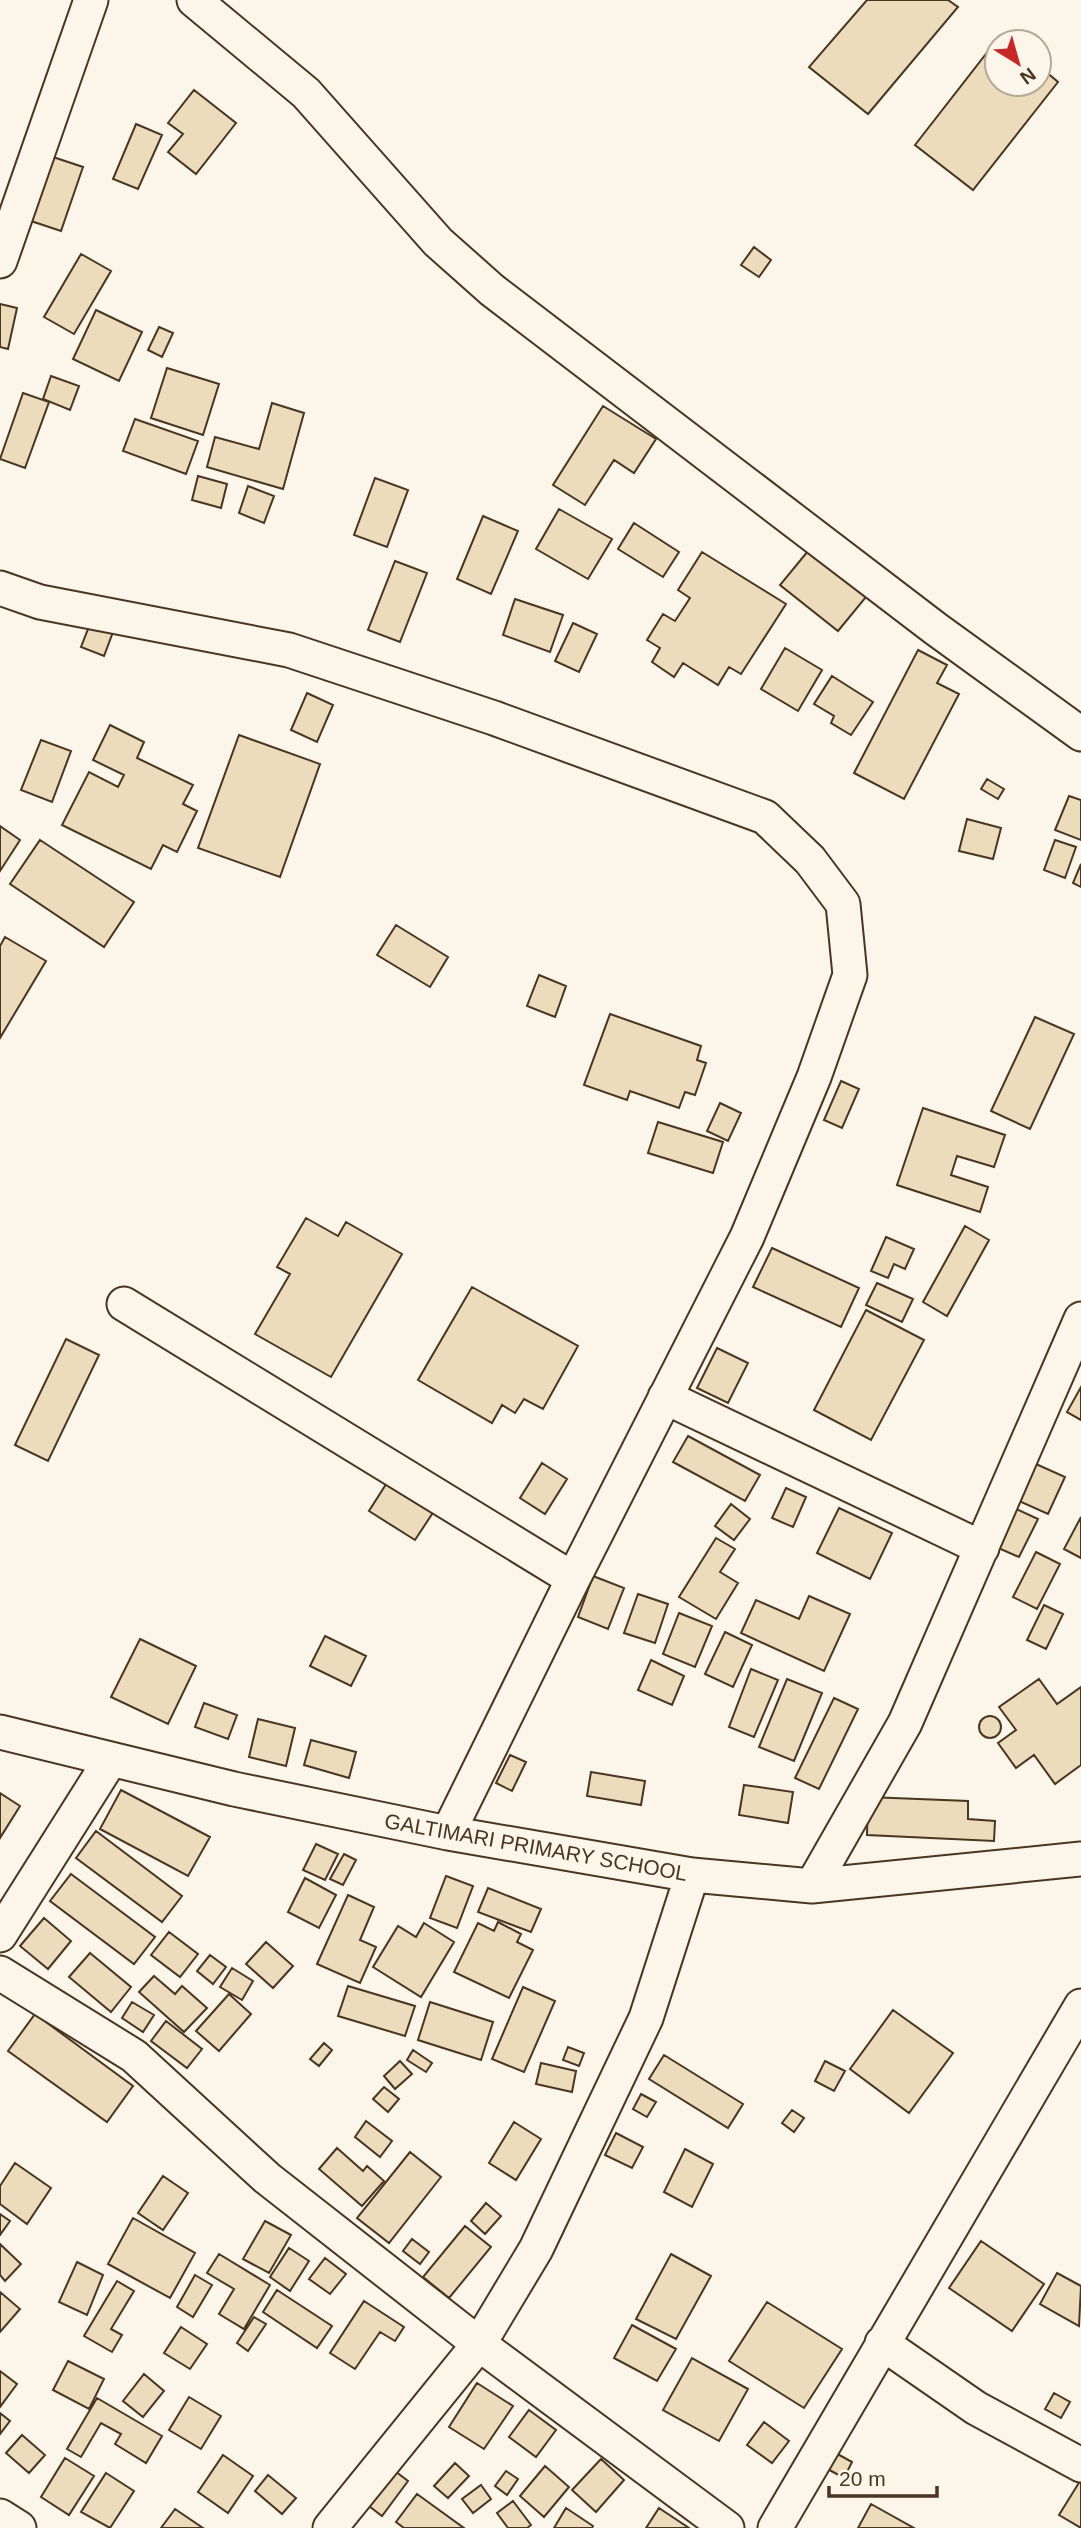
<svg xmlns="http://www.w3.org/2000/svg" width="1081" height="2528" font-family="Arial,sans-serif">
<rect width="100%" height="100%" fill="#fbf6e9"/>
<path fill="#ecdcbc" stroke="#4a3520" stroke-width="2" d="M867,0H948L958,7L868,114L809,67Z
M1000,36L1008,42H997V84H1039V66L1058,82L973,190L915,145Z
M194,90L236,123L196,174L168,152L183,134L168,123Z
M136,124L162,135L138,189L113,179Z
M50,156L83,167L61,231L28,220Z
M754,247L771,260L759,277L741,265Z
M81,254L111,271L74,334L44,317Z
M0,304L17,308L8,349L0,347Z
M96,310L142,332L119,381L73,359Z
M159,327L173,333L162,357L148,350Z
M167,368L219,384L203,435L151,418Z
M51,376L79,386L70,410L43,399Z
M23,393L49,402L25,468L0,459Z
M272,403L304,413L283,489L207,467L215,437L259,449Z
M603,406L656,439L634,473L614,460L585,505L553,485Z
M135,419L198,441L186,474L123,451Z
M198,476L227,484L221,508L192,500Z
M375,478L408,490L387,547L354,535Z
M248,486L274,496L264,523L239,513Z
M559,509L612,539L588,579L536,549Z
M483,516L518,531L491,594L457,579Z
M634,523L679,552L663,577L618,549Z
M808,551L866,597L838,631L780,585Z
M702,552L786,604L741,674L729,667L718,685L683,663L674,677L652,662L660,648L647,640L663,614L675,621L690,598L678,590Z
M395,561L427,573L400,642L368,630Z
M515,599L563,615L550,652L503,635Z
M573,623L597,634L579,672L555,661Z
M90,624L113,632L104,656L81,647Z
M785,648L822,670L798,711L761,689Z
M918,650L947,665L937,683L959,694L904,799L854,773Z
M832,676L873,702L851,735L831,723L834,716L814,704Z
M307,693L333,705L317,742L291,730Z
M110,725L144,742L137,758L193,785L183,804L197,811L177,852L163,845L151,869L62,825L89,772L118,787L124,775L93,760Z
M239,735L320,764L280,877L198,848Z
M41,740L71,751L52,802L21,790Z
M987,779L1004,789L998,799L981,789Z
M1069,796L1081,800V840L1055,830Z
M967,819L1001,828L993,859L959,851Z
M0,826L20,840L0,871Z
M40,840L134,902L104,947L10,884Z
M1055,840L1076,847L1065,878L1044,870Z
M1081,864V887L1073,883Z
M396,925L448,957L430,987L377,955Z
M5,937L46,961L0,1038V946Z
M539,975L566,986L555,1017L527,1006Z
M610,1014L701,1046L697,1060L706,1063L695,1095L685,1092L679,1108L630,1091L627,1100L584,1085Z
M1035,1017L1074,1034L1030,1129L991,1111Z
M841,1081L859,1089L842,1128L824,1120Z
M720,1103L741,1113L728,1141L707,1131Z
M923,1108L1005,1135L994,1167L957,1156L951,1175L988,1187L980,1212L897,1185Z
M658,1122L723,1142L713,1173L648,1153Z
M306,1218L338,1236L346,1222L402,1254L331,1377L255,1334L290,1274L277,1267Z
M965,1226L989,1240L947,1316L923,1302Z
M886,1237L914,1249L905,1269L894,1264L888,1278L871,1271Z
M772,1248L859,1288L841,1327L753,1287Z
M877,1283L913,1299L902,1322L866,1305Z
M472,1287L578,1346L543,1409L524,1399L515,1413L502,1405L492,1423L418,1380Z
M866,1310L924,1340L871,1440L814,1410Z
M66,1339L99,1355L48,1461L15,1445Z
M717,1348L748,1363L728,1403L697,1388Z
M1081,1387V1420L1067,1412Z
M688,1436L760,1475L745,1501L673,1462Z
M1027,1460L1065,1477L1048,1514L1010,1497Z
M542,1463L567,1479L545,1514L520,1498Z
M390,1478L436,1508L415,1540L369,1511Z
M786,1488L806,1497L793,1527L772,1518Z
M731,1504L750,1519L734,1540L715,1526Z
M839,1508L892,1533L870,1579L817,1553Z
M1014,1508L1038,1519L1019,1557L996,1547Z
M1081,1517V1558L1064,1549Z
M716,1538L735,1549L720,1572L738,1583L716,1619L679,1597Z
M1036,1552L1060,1564L1037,1609L1013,1597Z
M593,1576L624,1588L608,1629L578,1617Z
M638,1594L668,1604L655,1643L624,1633Z
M809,1596L850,1614L824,1671L741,1633L756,1600L799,1619Z
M1044,1605L1063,1614L1046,1649L1027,1640Z
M679,1613L712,1626L695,1667L663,1654Z
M725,1632L752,1645L733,1687L705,1674Z
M325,1636L366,1656L351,1686L310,1666Z
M140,1639L196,1666L168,1724L111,1697Z
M651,1660L684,1676L672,1705L638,1690Z
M751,1669L778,1680L754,1737L729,1727Z
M787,1679L822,1693L794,1761L759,1747Z
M1039,1679L1057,1704L1081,1687V1765L1055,1784L1034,1755L1016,1768L998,1743L1016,1730L999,1707Z
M834,1698L858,1709L819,1789L795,1778Z
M204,1703L237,1715L228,1739L195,1727Z
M979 1727a11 11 0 1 1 22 0a11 11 0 1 1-22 0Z
M258,1719L295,1728L286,1766L249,1757Z
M311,1740L356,1752L349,1778L304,1765Z
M510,1755L526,1762L512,1791L496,1783Z
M591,1772L645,1781L641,1805L587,1796Z
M744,1785L793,1792L788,1823L739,1815Z
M121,1790L210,1837L188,1876L100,1829Z
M0,1793L20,1806L0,1838Z
M868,1797L968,1801V1819L995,1821L994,1841L867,1835Z
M96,1831L182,1896L162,1922L76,1858Z
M316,1844L338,1854L325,1880L303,1870Z
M344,1854L356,1860L343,1885L330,1879Z
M71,1874L155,1937L134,1964L50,1901Z
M446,1876L473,1886L457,1928L430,1918Z
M305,1878L336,1895L319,1928L288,1912Z
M488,1888L541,1909L531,1932L478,1912Z
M348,1895L374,1907L360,1940L376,1947L360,1983L317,1964Z
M44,1918L71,1941L48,1969L20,1946Z
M498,1922L521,1934L517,1942L533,1950L509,1998L454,1972L478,1923L494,1931Z
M424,1923L454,1942L421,1997L373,1967L398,1926L416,1937Z
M169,1932L198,1954L180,1977L151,1955Z
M266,1942L293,1966L273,1988L246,1964Z
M90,1953L131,1987L111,2012L69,1977Z
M210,1955L226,1967L213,1984L197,1971Z
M232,1968L253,1981L242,2000L220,1987Z
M154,1976L175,1994L182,1986L207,2008L184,2032L139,1992Z
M348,1986L415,2006L405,2036L338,2016Z
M523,1987L555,2001L524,2072L492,2059Z
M229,1994L251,2014L219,2051L196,2031Z
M132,2002L154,2015L143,2032L122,2018Z
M430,2002L493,2022L481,2060L418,2040Z
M893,2010L953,2053L909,2113L850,2069Z
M35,2014L133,2086L107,2122L8,2051Z
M166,2021L202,2049L187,2068L151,2041Z
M324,2043L332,2050L319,2066L310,2059Z
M568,2047L584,2053L579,2066L563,2060Z
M413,2050L432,2063L426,2072L407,2060Z
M664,2055L743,2104L728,2128L649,2079Z
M400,2061L412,2074L395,2089L384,2076Z
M825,2061L845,2071L834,2091L815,2081Z
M541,2063L576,2071L572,2092L536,2084Z
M384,2087L399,2099L388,2112L373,2099Z
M641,2094L656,2102L647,2117L633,2109Z
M792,2110L804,2118L794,2132L782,2123Z
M366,2121L392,2141L380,2157L355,2137Z
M514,2122L541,2139L516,2180L489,2163Z
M616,2133L643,2147L632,2168L605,2155Z
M337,2148L363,2171L367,2166L384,2181L362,2206L319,2169Z
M685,2149L713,2164L692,2207L664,2192Z
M410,2152L441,2177L389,2243L357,2218Z
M15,2163L51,2188L27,2224L0,2204V2186Z
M163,2176L188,2193L163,2230L138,2213Z
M486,2203L501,2216L485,2234L471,2221Z
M0,2214L10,2221L0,2235Z
M133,2218L195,2253L170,2298L108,2264Z
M265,2221L291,2235L269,2273L243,2259Z
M465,2226L491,2247L449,2298L423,2277Z
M412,2239L429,2252L420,2264L403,2251Z
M981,2241L1044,2284L1012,2331L949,2288Z
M0,2244L21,2264L5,2281L0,2275Z
M289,2248L309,2261L290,2291L270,2277Z
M219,2254L270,2285L244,2329L219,2314L234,2289L207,2273Z
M671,2254L711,2276L676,2339L636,2319Z
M325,2258L346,2274L330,2294L309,2279Z
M77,2262L103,2275L87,2315L59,2302Z
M1057,2273L1081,2286L1079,2326L1040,2304Z
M195,2275L212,2285L193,2317L177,2307Z
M117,2281L134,2291L111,2329L122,2335L112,2352L84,2336Z
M277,2290L332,2326L317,2348L263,2312Z
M0,2292L20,2309L0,2332Z
M364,2301L404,2327L395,2341L380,2332L355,2369L330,2353Z
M767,2302L842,2349L804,2408L729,2361Z
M254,2317L266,2324L248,2351L237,2343Z
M632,2325L676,2349L657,2381L614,2358Z
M181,2327L207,2344L190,2369L164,2353Z
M692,2358L748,2389L719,2441L663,2410Z
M68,2361L104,2379L89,2409L53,2390Z
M0,2371L17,2384L0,2407Z
M144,2374L164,2391L143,2417L123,2401Z
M477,2383L513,2406L484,2449L449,2427Z
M1054,2393L1070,2402L1061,2418L1045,2409Z
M189,2397L221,2416L201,2449L169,2430Z
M97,2398L162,2436L146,2463L115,2444L121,2434L101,2423L81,2457L67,2449Z
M529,2410L556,2430L536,2457L509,2437Z
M0,2413L10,2421L0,2434Z
M764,2422L789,2441L772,2463L747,2445Z
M22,2435L45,2455L29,2473L6,2453Z
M832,2451L852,2462L844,2478L824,2467Z
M223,2455L253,2476L228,2513L198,2492Z
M65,2458L94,2476L69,2515L41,2497Z
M601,2459L624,2480L596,2512L572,2490Z
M455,2463L469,2476L448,2498L434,2486Z
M545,2466L569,2487L544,2517L520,2496Z
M391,2468L408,2481L382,2516L365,2503Z
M506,2471L518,2479L507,2495L495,2486Z
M106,2473L134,2491L110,2528L81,2512Z
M268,2475L296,2498L282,2514L255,2491Z
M1080,2481L1081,2482V2528L1059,2515Z
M481,2485L491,2499L473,2513L462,2499Z
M417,2494L464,2528H404L396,2522Z
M513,2501L531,2525L527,2528H508L497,2513Z
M871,2504L914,2528H858Z
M566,2508L593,2526L592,2528H554Z
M659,2508L689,2528H646Z
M175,2509L203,2528H161Z"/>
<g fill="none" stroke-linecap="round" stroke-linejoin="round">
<g stroke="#4a3520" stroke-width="37">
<path id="street" d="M194,0L306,93L438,242L492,290L936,629L1081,734
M0,261L91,0
M0,588L40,602L289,650L494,718L765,817L810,860L843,904L850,975L814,1077L747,1237L573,1579L448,1833
M124,1304L573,1579
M665,1397L982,1548
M0,1732L234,1789L448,1833L692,1875L812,1886L1081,1859
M812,1886L905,1723L1081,1319
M0,1935L111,1759
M0,1973L134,2056L267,2178L479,2344L727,2528
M882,2343L976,2408L1081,2465
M0,2516L19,2528
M330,2528L479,2344L536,2249L646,2018L692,1875
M775,2528L1081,2006"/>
</g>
<use href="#street" stroke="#fbf6e9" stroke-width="33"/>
</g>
<g text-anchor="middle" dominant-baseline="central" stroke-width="5" stroke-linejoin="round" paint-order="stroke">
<g font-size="21" fill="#4a3520" stroke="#fbf6e9">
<text transform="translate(536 1847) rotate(10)">GALTIMARI PRIMARY SCHOOL</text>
</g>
</g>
<g transform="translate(1018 63) rotate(143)"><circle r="33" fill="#fbf6e9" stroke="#b4a999" stroke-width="2"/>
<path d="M0-5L12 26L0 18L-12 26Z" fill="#c62828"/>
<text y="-10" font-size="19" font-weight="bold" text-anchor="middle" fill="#4a3520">N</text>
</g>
<path d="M829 2486v10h108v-10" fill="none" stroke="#4a3520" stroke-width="3.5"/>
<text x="839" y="2486" font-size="21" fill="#4a3520" stroke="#fbf6e9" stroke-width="5" paint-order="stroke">20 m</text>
</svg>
